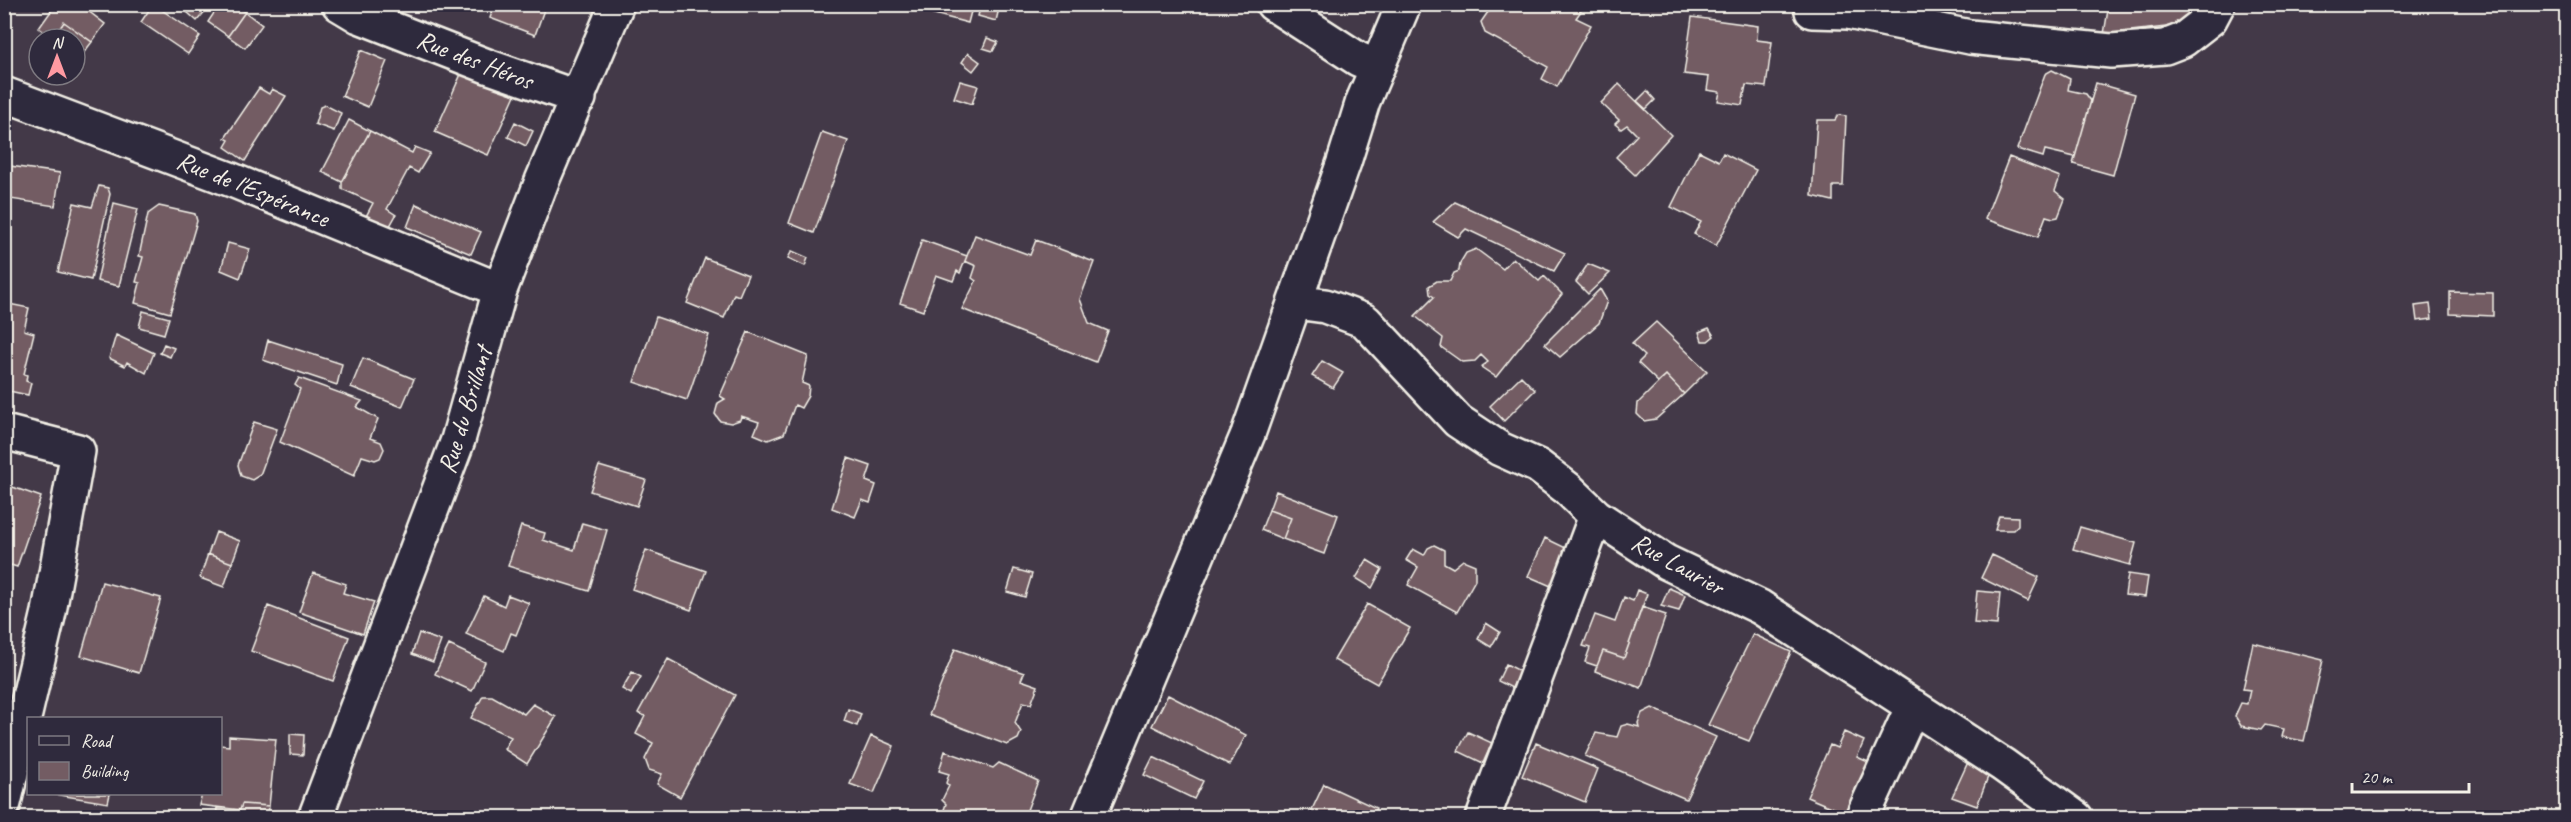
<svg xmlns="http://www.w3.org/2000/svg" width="2571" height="822" font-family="Caveat,sans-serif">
<rect width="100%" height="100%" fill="#433948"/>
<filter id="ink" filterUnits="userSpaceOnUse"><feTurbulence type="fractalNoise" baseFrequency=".0167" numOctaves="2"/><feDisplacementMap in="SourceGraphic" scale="12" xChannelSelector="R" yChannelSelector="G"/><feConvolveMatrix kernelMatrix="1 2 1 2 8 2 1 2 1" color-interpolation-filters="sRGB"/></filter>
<g filter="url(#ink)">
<path fill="#735c63" stroke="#f4f1e8" stroke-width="1.5" d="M56,4H79L105,24L92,42L64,22L53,38L39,28Z
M153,4L200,36L188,54L141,22Z
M178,4H211L197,21Z
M220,4H233L245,12L228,36L208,22Z
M495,4H546L535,35L490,18Z
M920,4H973L968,23L919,10Z
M981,4H1000L996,21L978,16Z
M1057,4H1075L1072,11Z
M1081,4H1099L1097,11Z
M1500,4H1581V11L1576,18L1591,25L1557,87L1542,79L1548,67L1485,33L1481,22L1488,12L1497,9Z
M2109,4H2193L2185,21L2166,27L2104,34Z
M245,12L262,25L245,48L228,36Z
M1692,17L1758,26L1757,40L1772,42L1766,87L1746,85L1742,105L1718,101L1720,92L1707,90L1709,77L1684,74Z
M64,22L92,42L75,64V39H53Z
M987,38L998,42L993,51L983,48Z
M361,50L387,61L368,107L342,96Z
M968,53L980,62L973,71L962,62Z
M2052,70L2070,79L2068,90L2086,94L2091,101L2075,157L2045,150L2043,157L2017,149L2045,74Z
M462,72L515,95L488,155L435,132Z
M960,81L978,86L972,104L954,98Z
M2096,83L2135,94L2113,175L2073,164Z
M1619,84L1671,135L1635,175L1616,157L1637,135L1627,125L1621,129L1615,124L1619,120L1601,103Z
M259,88L269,94L272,89L286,96L245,161L225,147L229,140L225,138Z
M1647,91L1655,100L1646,109L1637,101Z
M325,105L341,113L334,131L315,124L320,107Z
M1838,115L1846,116L1843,186H1833V201L1812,196L1817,120H1835Z
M349,120L370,131L342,182L322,172Z
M515,122L533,131L526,146L508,137Z
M370,131L412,153L415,147L430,153L418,173L409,168L387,209L396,215L386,233L363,222L373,203L342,189V182Z
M822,132L848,141L814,233L789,223Z
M1699,151L1719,161L1723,153L1756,170L1716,246L1694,234L1701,222L1671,207Z
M2009,157L2060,177L2055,191L2065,199L2058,217L2053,218L2046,216L2038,237L1985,219Z
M10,166L60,173L55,206L4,198Z
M99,186L108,188L110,194L91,280L58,272L74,203L92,207Z
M1455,202L1565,253L1554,271L1466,229L1458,237L1433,222Z
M114,203L138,209L119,286L97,281Z
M416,204L481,232L471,254L407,227Z
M159,206L195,214L197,221L170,313L135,303L140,283L136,282L143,257L139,256L148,214Z
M975,235L1030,255L1036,240L1094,262L1080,299L1089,323L1108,331L1096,362L962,309L976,281L972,278L976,266L965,261Z
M922,240L967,256L960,273L957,271L953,281L936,275L923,311L900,303Z
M228,243L250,249L240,278L221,270Z
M1476,249L1503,269L1513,258L1539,281L1544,276L1562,294L1496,377L1481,367L1488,362L1481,355L1475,361L1462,362L1441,347L1443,338L1415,316L1434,297L1430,294L1429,286L1437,281H1450L1454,273L1459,271L1460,263L1466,253Z
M792,251L808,258L805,266L788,258Z
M705,258L748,275L739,296L734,294L724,318L687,303Z
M1588,264L1610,273L1588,294L1576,282Z
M1600,289L1607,301L1599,323L1560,357L1545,344Z
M2450,292L2493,293V316L2450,314Z
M4,303L29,308L24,330L34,333L24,374L27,375L26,381L31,383L28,395L4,390Z
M2430,304L2432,319L2417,321L2415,306Z
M143,311L169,318L164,334L139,327Z
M656,317L709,335L687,400L634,382Z
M1656,322L1707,371L1684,394L1666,375L1658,382L1638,363L1645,356L1632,344Z
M1709,328L1714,336L1708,341H1702L1699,332Z
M748,332L808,356L802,383L809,386L808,396L801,408L795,405L784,434L768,440L754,434L759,422L741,416L740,420L731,423L720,421L715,414L718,403L725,399L720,396Z
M116,335L154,353L146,373L127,362L125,366L109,358Z
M268,340L342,364L337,385L263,360Z
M164,344L174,348L170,357L160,353Z
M363,358L414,379L402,407L351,387Z
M1322,361L1343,373L1333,388L1312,376Z
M1666,375L1684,394L1656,419L1644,421L1637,414L1638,403Z
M1521,376L1535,390L1504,421L1490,406Z
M299,378L362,401L357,407L378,419L370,438L381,442L384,449L380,458L375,460L362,456L354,476L280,442L300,389L295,385Z
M254,422L277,429L260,475L252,480L241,476L238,465Z
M848,458L871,466L866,481L876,485L870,503L862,500L855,517L832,508Z
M599,466L646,480L637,506L590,491Z
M4,484L41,497L17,567L4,563Z
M1276,491L1338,515L1324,554L1283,539L1291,518L1269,510Z
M1269,510L1291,518L1283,539L1261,530Z
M1999,516L2018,517V525L2013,530H1995Z
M582,523L607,530L589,591L508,566L521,526L545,533L543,540L574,550Z
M2080,527L2136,543L2130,565L2073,549Z
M216,532L240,541L232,563L208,554Z
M1545,538L1568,549L1551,586L1528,576Z
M1434,545L1444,550V563L1453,568L1463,560L1475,565V580L1457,612L1408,585L1418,567L1406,560L1413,549L1424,555L1428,548Z
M646,550L706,571L691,610L632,589Z
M208,554L232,563L224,587L200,578Z
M1992,555L2039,577L2028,601L1981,578Z
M1367,560L1382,569L1372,588L1356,578Z
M1014,569L1032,574L1025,597L1007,592Z
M313,573L346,584L343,593L374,602L363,634L299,612Z
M2128,574L2148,577L2145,597L2125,595Z
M102,582L161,598L139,673L81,656Z
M1669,588L1685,595L1679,611L1661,606Z
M1637,590L1647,594L1624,658L1603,651L1597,666L1585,662L1590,648L1583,646L1595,615L1615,622L1624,597L1633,601Z
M1977,591L2000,593L1997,625L1974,623Z
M508,595L529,603L516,635L511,633L504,651L466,634L484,596L504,606Z
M1367,604L1410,628L1377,684L1334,660Z
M268,606L349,637L333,681L251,651Z
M1642,607L1666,615L1641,688L1595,671L1603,651L1624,658Z
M1486,623L1500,632L1491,647L1478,639Z
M419,633L441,641L433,662L412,654Z
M1753,634L1791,652L1749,741L1708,725Z
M2253,643L2323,660L2304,741L2282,737L2284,729L2265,725L2261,730L2241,726L2235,716L2241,703L2247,704L2250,690L2243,689Z
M449,645L485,662L472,691L435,674Z
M955,649L1024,673L1021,680L1038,686L1031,704L1023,702L1015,723L1021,732L1018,739L1007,745L929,715Z
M668,659L735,695L680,797L657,784L662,774L649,770L645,759L653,743L636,734L645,716L638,713Z
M1506,664L1520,671L1512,688L1498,681Z
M632,672L641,677L631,694L622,689Z
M1168,695L1246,735L1230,765L1152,726Z
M483,696H492L524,714L533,704L556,717L527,764L504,749L511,737L471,718Z
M1652,708L1716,737L1686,799L1585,756L1596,733L1617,737L1621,726L1628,724L1639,727L1638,723L1642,713Z
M848,709L861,714L857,726L844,721Z
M1468,732L1492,743L1483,763L1458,751Z
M1844,732L1864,741L1857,757L1875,765L1851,818H1829L1833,808L1807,797L1830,745L1837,748Z
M290,734L304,735L303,755L290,754Z
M229,736L276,739L269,806L242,804L240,810L199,805L202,794H220V745L229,746Z
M871,736L894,746L874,793L850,784Z
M1536,743L1598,769L1585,802L1522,776Z
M945,751L993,768L999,763L1038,781L1024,818H941L946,804L942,800L949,786L946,783L949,774L939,771Z
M1153,757L1203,781L1194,799L1144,775Z
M1968,762L1989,774L1977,806L1952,797Z
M1324,784L1376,808L1371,818H1345L1341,815L1340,818H1308Z
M53,794H110L108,803Z
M242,804L269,806L268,818H216L217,807L240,810Z"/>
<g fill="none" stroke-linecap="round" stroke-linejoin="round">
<g stroke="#f4f1e8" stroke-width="38">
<path id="minor" d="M339,4L359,16L487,66L579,98
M1273,4L1358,59L1377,67
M1812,11L1848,12L1970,37L2111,51L2165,47L2183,40L2210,19L2218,4
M4,94L232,180L500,290
M1296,302L1325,306L1365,321L1458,421L1500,449L1538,466L1568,489L1596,516L1666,562L1760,607L2003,765L2076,818
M4,432L78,451L49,612L4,803
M315,818L458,440L500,290L542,181L617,4
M1088,818L1248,434L1344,162L1363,101L1404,4
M1483,818L1596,516
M1862,818L1913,706"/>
</g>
<use href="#minor" stroke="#2f2a3d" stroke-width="33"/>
</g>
</g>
<g text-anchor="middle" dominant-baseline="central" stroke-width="4.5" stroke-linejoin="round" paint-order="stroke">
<g font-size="26" fill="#f4f1e8" stroke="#2f2a3d">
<text transform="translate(475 60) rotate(21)">Rue des Héros</text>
<text transform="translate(253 189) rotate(22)">Rue de l'Espérance</text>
<text transform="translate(465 410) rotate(-73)">Rue du Brillant</text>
<text transform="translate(1678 564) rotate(29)">Rue Laurier</text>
</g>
</g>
<rect width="2571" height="822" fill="none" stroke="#2f2a3d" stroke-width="24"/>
<rect x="12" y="12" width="2547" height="798" fill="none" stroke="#f4f1e8" stroke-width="2" filter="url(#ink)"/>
<rect x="27" y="717" width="195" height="78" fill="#2f2a3d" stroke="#7e7a81" stroke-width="1.5"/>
<rect x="39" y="736" width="30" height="9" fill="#2f2a3d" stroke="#7e7a81" stroke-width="1.5"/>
<text x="81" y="747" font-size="18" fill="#f4f1e8">Road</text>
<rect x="39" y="762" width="30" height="18" fill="#735c63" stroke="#7e7a81" stroke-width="1.5"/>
<text x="81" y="777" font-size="18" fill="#f4f1e8">Building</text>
<g transform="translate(57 57)"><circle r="28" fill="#2f2a3d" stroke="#7e7a81" stroke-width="1.5"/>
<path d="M0-4.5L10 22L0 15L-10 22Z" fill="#ff9aa2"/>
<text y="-9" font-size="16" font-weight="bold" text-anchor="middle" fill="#f4f1e8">N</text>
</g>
<path d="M2352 783v9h117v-9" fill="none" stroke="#f4f1e8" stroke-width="3"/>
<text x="2361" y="783" font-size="18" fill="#f4f1e8" stroke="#2f2a3d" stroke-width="4.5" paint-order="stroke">20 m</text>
</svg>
